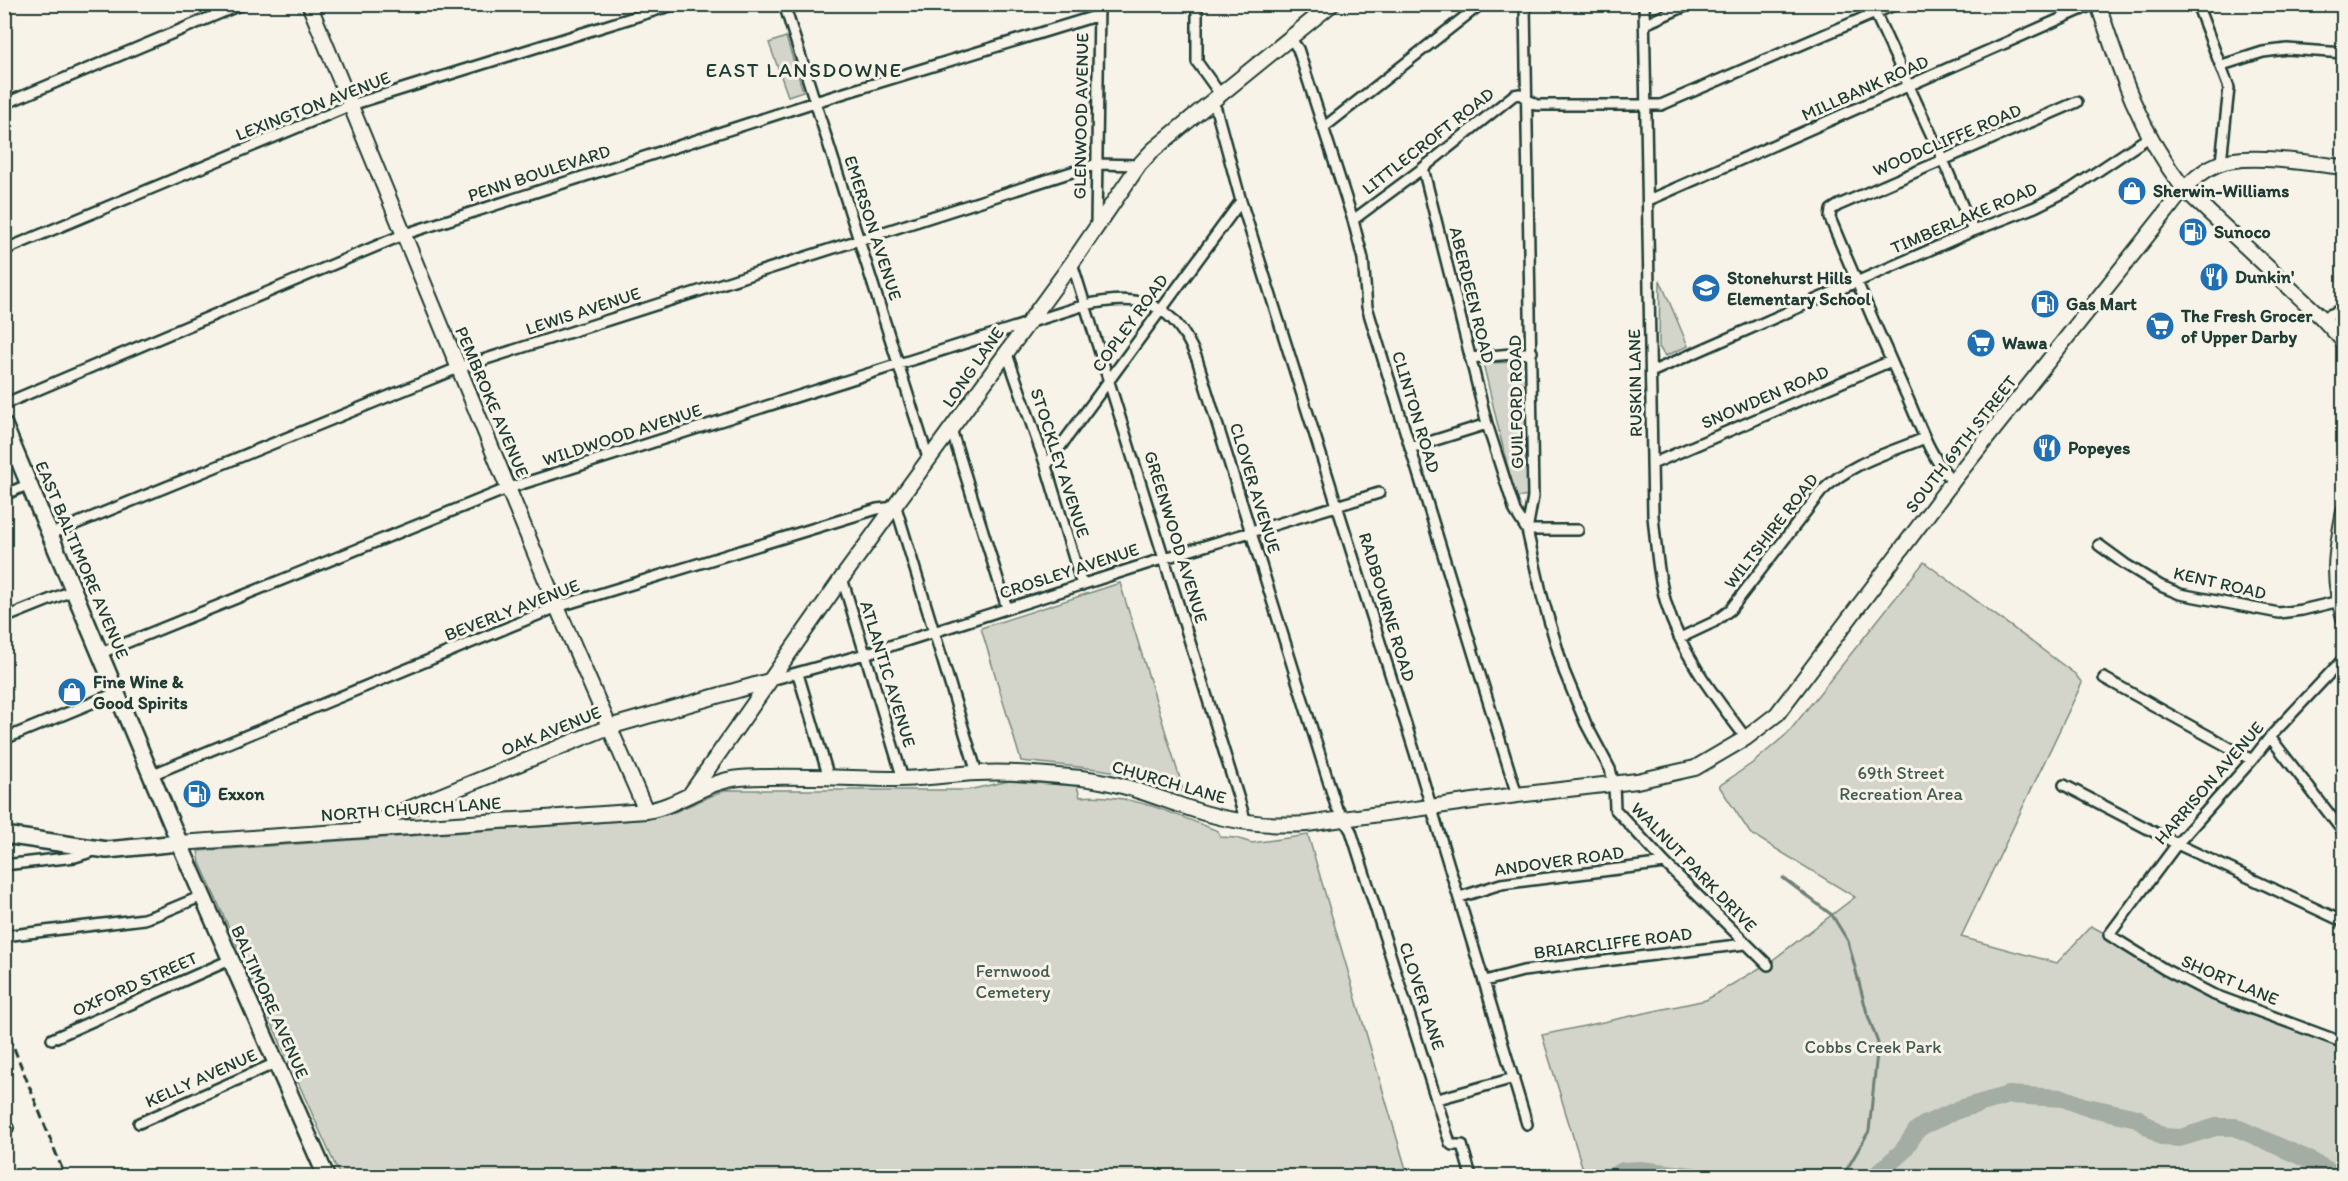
<svg xmlns="http://www.w3.org/2000/svg" width="2348" height="1181" font-family="Itim,sans-serif">
<rect width="100%" height="100%" fill="#f7f3e8"/>
<filter id="ink" filterUnits="userSpaceOnUse"><feTurbulence type="fractalNoise" baseFrequency=".0167" numOctaves="2"/><feDisplacementMap in="SourceGraphic" scale="12" xChannelSelector="R" yChannelSelector="G"/><feConvolveMatrix kernelMatrix="1 2 1 2 8 2 1 2 1" color-interpolation-filters="sRGB"/></filter>
<g filter="url(#ink)">
<path fill="#d3d5ca" stroke="#79897f" stroke-width="1.5" d="M786,37L803,91L788,96L769,43Z
M1660,280L1688,346L1665,356L1659,347Z
M1525,362L1529,496L1515,498L1483,363Z
M1924,562L2075,674L2082,683L1961,937L2057,963L2091,926L2239,1004L2343,1046V1176H1585L1542,1035L1706,1000L1770,962L1855,897L1750,833L1719,786L1754,762L1788,733Z
M1120,583L1184,792L1129,774L1098,769L1021,761L981,628Z
M1009,781L1077,786L1080,797C1128,792 1174,814 1218,831L1220,837L1236,838L1252,843L1308,835L1408,1176H340L200,863L198,851L648,819L672,813L725,790H968Z"/>
<g fill="none" stroke-linecap="round" stroke-linejoin="round">
<path stroke="#6f8077" stroke-width="3" d="M1783,878L1832,915L1848,941L1867,1013L1878,1043L1869,1131L1843,1176"/>
<path stroke="#a4ada3" stroke-width="18" d="M1613,1176L1623,1171L1640,1170L1693,1176
M1875,1176L1903,1151L1917,1130L1924,1125L1960,1109L2009,1095L2063,1098L2083,1106L2137,1118L2163,1137L2180,1138L2216,1127H2235L2305,1158L2338,1176"/>
<g stroke="#1f3d34" stroke-width="14">
<path id="street" d="M784,4L929,461
M1197,4V62L1220,94
M1525,4L1533,497L1527,530L1542,596L1564,671L1586,724L1610,769L1614,784L1615,809L1665,863L1768,965
M1644,4L1653,516C1656,545 1658,575 1666,603C1681,654 1715,697 1746,738
M1871,4L1943,160L1973,231
M2197,4L2229,88L2221,162
M1645,24L1690,4
M1291,39L1298,49L1353,220L1363,259L1367,307L1517,795
M2222,65L2263,52L2287,49L2344,53
M1210,102L1216,109L1241,201L1415,753L1527,1124
M4,104L242,4
M1323,128L1481,4
M1423,168L1487,424L1515,511L1527,530H1578
M1649,200L2094,4
M1353,220L1423,168L1514,95L1520,94L1536,105H1661L1896,4
M1096,227L1099,4
M4,250L351,105L676,4
M1072,263L1246,822
M2322,318L2344,309
M1006,351L1046,466L1082,585
M1470,358L1532,352
M1651,372L1973,231L2035,207L2071,189L2149,137
M4,404L405,234L815,102L1099,15
M951,429L1007,608
M1410,448L1487,424
M1652,464L1891,361
M1046,466L1241,201
M1953,481C1929,457 1919,422 1905,392C1879,334 1854,276 1830,218L1831,210L1839,205L2077,102
M4,495L29,484
M51,534L458,368L1097,164L1139,165
M2099,545L2125,564L2161,586L2180,594L2279,613L2302,610L2344,600
M842,578L903,779
M4,618L74,590
M1680,638L1714,622L1730,610L1821,492C1849,463 1889,453 1925,438
M101,653L509,488L1085,305C1142,292 1174,303 1197,359L1336,806L1351,831L1450,1143L1452,1145H1462L1471,1176
M2344,658L2270,737L2252,760L2177,844L2109,935L2164,969L2212,994L2344,1043
M798,674L829,778
M2104,678L2252,760
M771,680L865,654L1165,558L1379,493
M2270,737L2344,833
M4,739L116,693
M151,775L557,607L877,509L896,507L977,773
M2064,785L2177,844L2344,922
M4,865L75,857L94,851
M1460,897L1501,884L1665,863
M4,936L144,919L159,914L202,896
M1485,981L1523,971L1745,944
M52,1039L230,960
M1438,1099L1514,1078
M139,1123L276,1063
M4,1131L8,1128"/>
</g>
<g stroke="#1f3d34" stroke-width="18">
<path id="secondary" d="M309,4L557,607L646,811
M2098,4C2121,74 2139,130 2184,189L2322,318L2344,342
M2344,511C2336,552 2331,577 2344,618
M691,793L842,578L1072,263L1139,165L1152,151L1200,111L1332,4
M366,826L609,727L769,681
M179,843L646,811C679,806 705,781 740,778C792,774 847,779 899,779C925,779 951,774 977,773C1012,771 1047,775 1081,778C1127,783 1161,800 1204,813C1238,823 1272,826 1307,824L1517,795L1637,781L1695,768L1746,738L1777,714L1953,481L2167,211C2181,192 2196,173 2218,164C2246,152 2312,164 2344,167"/>
</g>
<g stroke="#1f3d34" stroke-width="20">
<path id="primary" d="M4,425L185,856L326,1176
M4,835L107,850L179,843"/>
</g>
<use href="#street" stroke="#f7f3e8" stroke-width="9"/>
<use href="#secondary" stroke="#f7f3e8" stroke-width="14"/>
<use href="#primary" stroke="#f7f3e8" stroke-width="15"/>
<path stroke="#1f3d34" stroke-width="3" stroke-dasharray="9 4.5" stroke-linecap="butt" d="M4,1023L65,1176"/>
</g>
</g>
<defs>
<g id="shop-disc" transform="scale(1.5)"><circle r="9.5" fill="#1f6fb2" stroke="#f7f3e8"/><path d="M-5-2.5h2.3a2.7 3.5 0 0 1 5.4 0H5L5.5 6h-11ZM-1.5-2.5h3a1.5 2.3 0 0 0-3 0Z" fill="#fff"/></g>
<g id="fuel-disc" transform="scale(1.5)"><circle r="9.5" fill="#1f6fb2" stroke="#f7f3e8"/><path d="M-5.5-6h7V0h2V4h1.3V-2.5L3-4.5l.8-.8L6-3V5H2.5V1h-1V6h-7ZM-4.2-4.7v3.2H.2V-4.7Z" fill="#fff"/></g>
<g id="restaurant-disc" transform="scale(1.5)"><circle r="9.5" fill="#1f6fb2" stroke="#f7f3e8"/><path d="M-5-6h1v4h1v-4h1v4h1v-4h1v5L-1.5 .5V6h-2V.5L-5-1ZM5-6V6H3V1.5H1.5Q1.5-4 5-6Z" fill="#fff"/></g>
<g id="school-disc" transform="scale(1.5)"><circle r="9.5" fill="#1f6fb2" stroke="#f7f3e8"/><path d="M0-5L7-2L0 1L-7-2ZM-4 1L0 2.5L4 1V4Q0 6-4 4Z" fill="#fff"/></g>
<g id="supermarket-disc" transform="scale(1.5)"><circle r="9.5" fill="#1f6fb2" stroke="#f7f3e8"/><path d="M-6-5.5h2.5l.6 2H6L4.5 2H-2.5L-4.4-4H-6ZM-1.5 3.2a1.3 1.3 0 1 0 .1 0ZM3 3.2a1.3 1.3 0 1 0 .1 0Z" fill="#fff"/></g>
</defs>
<g fill-rule="evenodd">
<use href="#shop-disc" x="2132" y="191"/>
<use href="#fuel-disc" x="2193" y="232"/>
<use href="#restaurant-disc" x="2214" y="277"/>
<use href="#school-disc" x="1706" y="288"/>
<use href="#fuel-disc" x="2045" y="304"/>
<use href="#supermarket-disc" x="2160" y="326"/>
<use href="#supermarket-disc" x="1981" y="343"/>
<use href="#restaurant-disc" x="2047" y="448"/>
<use href="#shop-disc" x="72" y="692"/>
<use href="#fuel-disc" x="197" y="794"/>
</g>
<g text-anchor="middle" dominant-baseline="central" stroke-width="6" stroke-linejoin="round" paint-order="stroke">
<g font-size="18" fill="#1f3d34" stroke="#f7f3e8">
<text transform="translate(1865 88) rotate(-24)">MILLBANK ROAD</text>
<text transform="translate(313 106) rotate(-21)">LEXINGTON AVENUE</text>
<text transform="translate(1081 116) rotate(-89)">GLENWOOD AVENUE</text>
<text transform="translate(1947 140) rotate(-23)">WOODCLIFFE ROAD</text>
<text transform="translate(1428 141) rotate(-38)">LITTLECROFT ROAD</text>
<text transform="translate(539 173) rotate(-18)">PENN BOULEVARD</text>
<text transform="translate(1964 218) rotate(-23)">TIMBERLAKE ROAD</text>
<text transform="translate(873 228) rotate(72)">EMERSON AVENUE</text>
<text transform="translate(1472 295) rotate(76)">ABERDEEN ROAD</text>
<text transform="translate(583 311) rotate(-18)">LEWIS AVENUE</text>
<text transform="translate(1130 323) rotate(-54)">COPLEY ROAD</text>
<text transform="translate(973 367) rotate(-55)">LONG LANE</text>
<text transform="translate(1635 383) rotate(-91)">RUSKIN LANE</text>
<text transform="translate(1765 397) rotate(-23)">SNOWDEN ROAD</text>
<text transform="translate(492 402) rotate(67)">PEMBROKE AVENUE</text>
<text transform="translate(1516 402) rotate(-91)">GUILFORD ROAD</text>
<text transform="translate(1416 412) rotate(73)">CLINTON ROAD</text>
<text transform="translate(622 435) rotate(-18)">WILDWOOD AVENUE</text>
<text transform="translate(1961 444) rotate(-52)">SOUTH 69TH STREET</text>
<text transform="translate(1060 463) rotate(72)">STOCKLEY AVENUE</text>
<text transform="translate(1255 488) rotate(73)">CLOVER AVENUE</text>
<text transform="translate(1771 531) rotate(-52)">WILTSHIRE ROAD</text>
<text transform="translate(1176 537) rotate(73)">GREENWOOD AVENUE</text>
<text transform="translate(82 560) rotate(67)">EAST BALTIMORE AVENUE</text>
<text transform="translate(1069 571) rotate(-18)">CROSLEY AVENUE</text>
<text transform="translate(2220 583) rotate(13)">KENT ROAD</text>
<text transform="translate(1387 607) rotate(73)">RADBOURNE ROAD</text>
<text transform="translate(512 610) rotate(-21)">BEVERLY AVENUE</text>
<text transform="translate(888 674) rotate(73)">ATLANTIC AVENUE</text>
<text transform="translate(551 731) rotate(-22)">OAK AVENUE</text>
<text transform="translate(1169 782) rotate(16)">CHURCH LANE</text>
<text transform="translate(2209 783) rotate(-49)">HARRISON AVENUE</text>
<text transform="translate(411 809) rotate(-4)">NORTH CHURCH LANE</text>
<text transform="translate(1559 861) rotate(-8)">ANDOVER ROAD</text>
<text transform="translate(1694 867) rotate(46)">WALNUT PARK DRIVE</text>
<text transform="translate(1613 943) rotate(-7)">BRIARCLIFFE ROAD</text>
<text transform="translate(2230 980) rotate(23)">SHORT LANE</text>
<text transform="translate(135 984) rotate(-24)">OXFORD STREET</text>
<text transform="translate(1422 996) rotate(72)">CLOVER LANE</text>
<text transform="translate(270 1002) rotate(66)">BALTIMORE AVENUE</text>
<text transform="translate(201 1078) rotate(-24)">KELLY AVENUE</text>
</g>
<g font-size="18" font-weight="bold" fill="#1f3d34" stroke="#f7f3e8" text-anchor="start">
<text x="2153" y="191">Sherwin-Williams</text>
<text x="2214" y="232">Sunoco</text>
<text x="2235" y="277">Dunkin'</text>
<text x="1727" y="278">Stonehurst Hills<tspan x="1727" dy="21">Elementary School</tspan></text>
<text x="2066" y="304">Gas Mart</text>
<text x="2181" y="316">The Fresh Grocer<tspan x="2181" dy="21">of Upper Darby</tspan></text>
<text x="2002" y="343">Wawa</text>
<text x="2068" y="448">Popeyes</text>
<text x="93" y="682">Fine Wine &amp;<tspan x="93" dy="21">Good Spirits</tspan></text>
<text x="218" y="794">Exxon</text>
</g>
<g font-size="18" fill="#435b52" stroke="#f7f3e8">
<text x="1901" y="773">69th Street<tspan x="1901" dy="21">Recreation Area</tspan></text>
<text x="1013" y="971">Fernwood<tspan x="1013" dy="21">Cemetery</tspan></text>
<text x="1873" y="1047">Cobbs Creek Park</text>
</g>
<g font-size="21" letter-spacing="1.5" fill="#1f3d34" stroke="#f7f3e8">
<text x="804" y="69">EAST LANSDOWNE</text>
</g>
</g>
<rect width="2348" height="1181" fill="none" stroke="#f7f3e8" stroke-width="24"/>
<rect x="12" y="12" width="2324" height="1157" fill="none" stroke="#1f3d34" stroke-width="2" filter="url(#ink)"/>
</svg>
